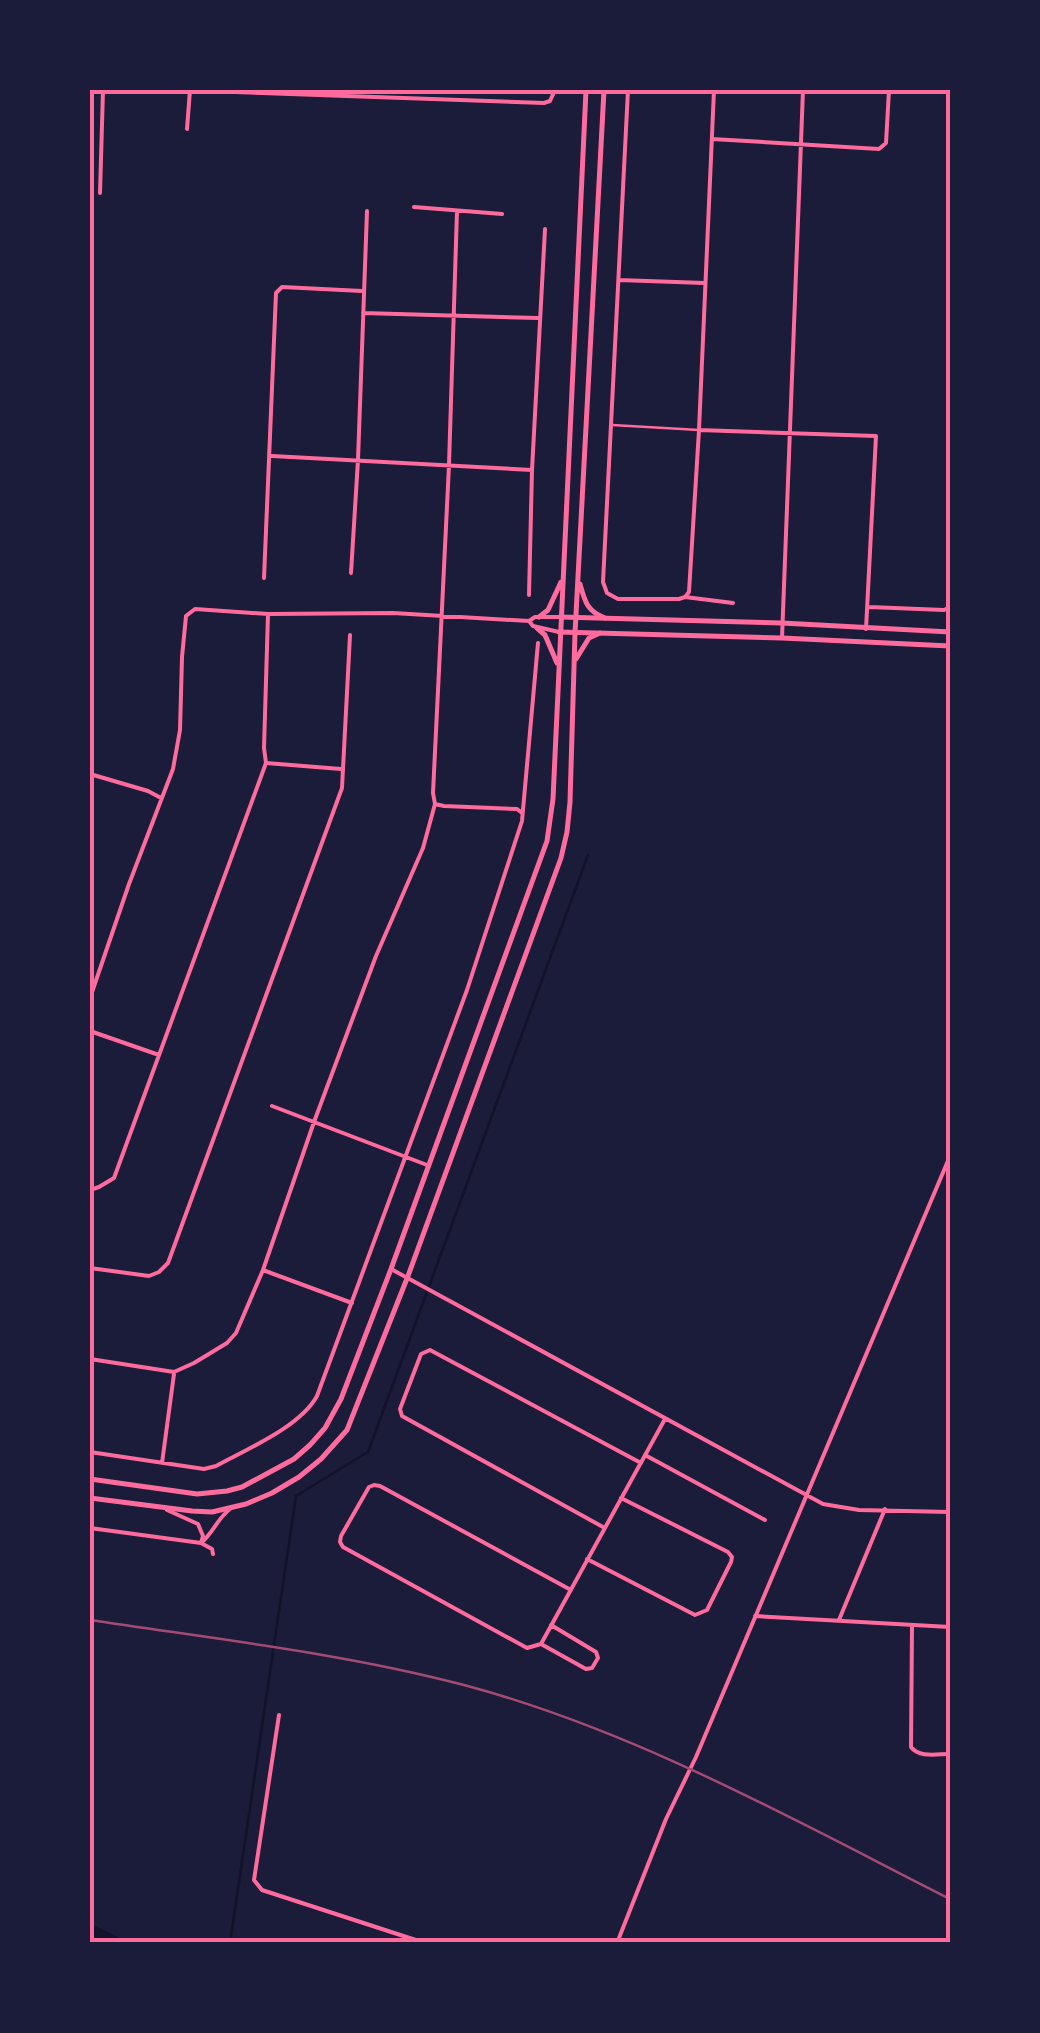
<svg xmlns="http://www.w3.org/2000/svg" width="1040" height="2033" font-family="Manrope,sans-serif">
<rect width="100%" height="100%" fill="#1b1b3a"/>
<g fill="none" stroke-linecap="round" stroke-linejoin="round">
<path stroke="#12122b" stroke-width="2.5" d="M230,1943L296,1496L368,1452L588,855"/>
<path stroke="#12122b" stroke-width="15" d="M90,1932L113,1943"/>
<path stroke="#ff6b9d" stroke-width="2.5" d="M612,425L699,430"/>
<path stroke="#ff6b9d" stroke-width="4" d="M177,90L544,103L550,101L555,90
M628,90L603,582L607,593L618,599H679L685,597L689,592L699,430L714,90
M187,129L190,90
M712,139L879,149L886,143L889,90
M100,193L103,90
M414,207L502,214
M619,280L704,283
M363,313L538,318
M699,430L876,436L866,629
M272,456L532,470
M351,573L358,460L367,211
M264,578L276,293L282,287L362,291
M529,595L532,470L545,229
M685,597L733,603
M869,607L944,610L950,607
M529,621L533,626L559,632
M782,638L803,90
M266,763L341,769
M90,774L148,791L161,798
M435,804L444,806L517,809L522,813
M90,998L129,884L173,769L180,730L182,657L186,616L195,609L268,614L393,613L529,621L535,617H560
M90,1031L159,1055
M272,1106L427,1165
M90,1190L99,1187L114,1178L266,763L264,748L268,614
M90,1268L149,1276L159,1272L168,1263L342,788L350,635
M391,1269L823,1504L859,1510L950,1512
M263,1270L352,1303
M90,1359L174,1372L194,1363L227,1343L236,1333L263,1270L314,1122L376,956L423,848L435,804L433,793L449,465L457,211
M90,1452L204,1469L216,1466C247,1449 300,1427 317,1396L467,990L522,821L538,643
M645,1455L765,1520
M162,1463L174,1374
M167,1510L198,1524L203,1536L201,1543
M603,1527L402,1416L400,1409L421,1354L430,1350L641,1463
M90,1528L201,1543L212,1549L213,1554
M201,1543C213,1533 217,1519 230,1509
M587,1559L695,1615L707,1610L731,1562L732,1557L728,1552L621,1498
M571,1590L380,1486L374,1485L369,1487L341,1536L340,1542L343,1547L527,1648L541,1644L665,1419
M755,1616L950,1627
M839,1620L885,1509
M912,1626L911,1747C919,1758 937,1754 950,1754
M541,1644L586,1669L592,1668L598,1658L596,1652L551,1625
M279,1715L254,1880L262,1890L425,1943
M617,1943L666,1819L696,1757L950,1156"/>
<path stroke="#ff6b9d" stroke-width="5" d="M560,617L782,623L950,632
M559,632L782,638L950,646"/>
<path stroke="#ff6b9d" stroke-width="5" d="M580,584C585,602 587,611 605,618
M539,617L548,610L561,582
M537,628L545,635L557,663
M576,659L589,638L600,633
M90,1479L197,1494L227,1491L242,1487L294,1459L310,1445L325,1428L341,1399L391,1269L547,841L553,799L586,90
M90,1498L192,1511L212,1512L246,1504L272,1493L299,1477L321,1459L347,1430L408,1276L561,858L567,832L570,802L575,633L604,90"/>
<path stroke="#a44b75" stroke-width="2.5" d="M90,1620C215,1639 342,1653 464,1685C636,1731 792,1819 950,1899"/>
</g>
<rect width="1040" height="2033" fill="none" stroke="#1b1b3a" stroke-width="185"/>
<rect x="92" y="92" width="856" height="1848" fill="none" stroke="#ff6b9d" stroke-width="4"/>
</svg>
